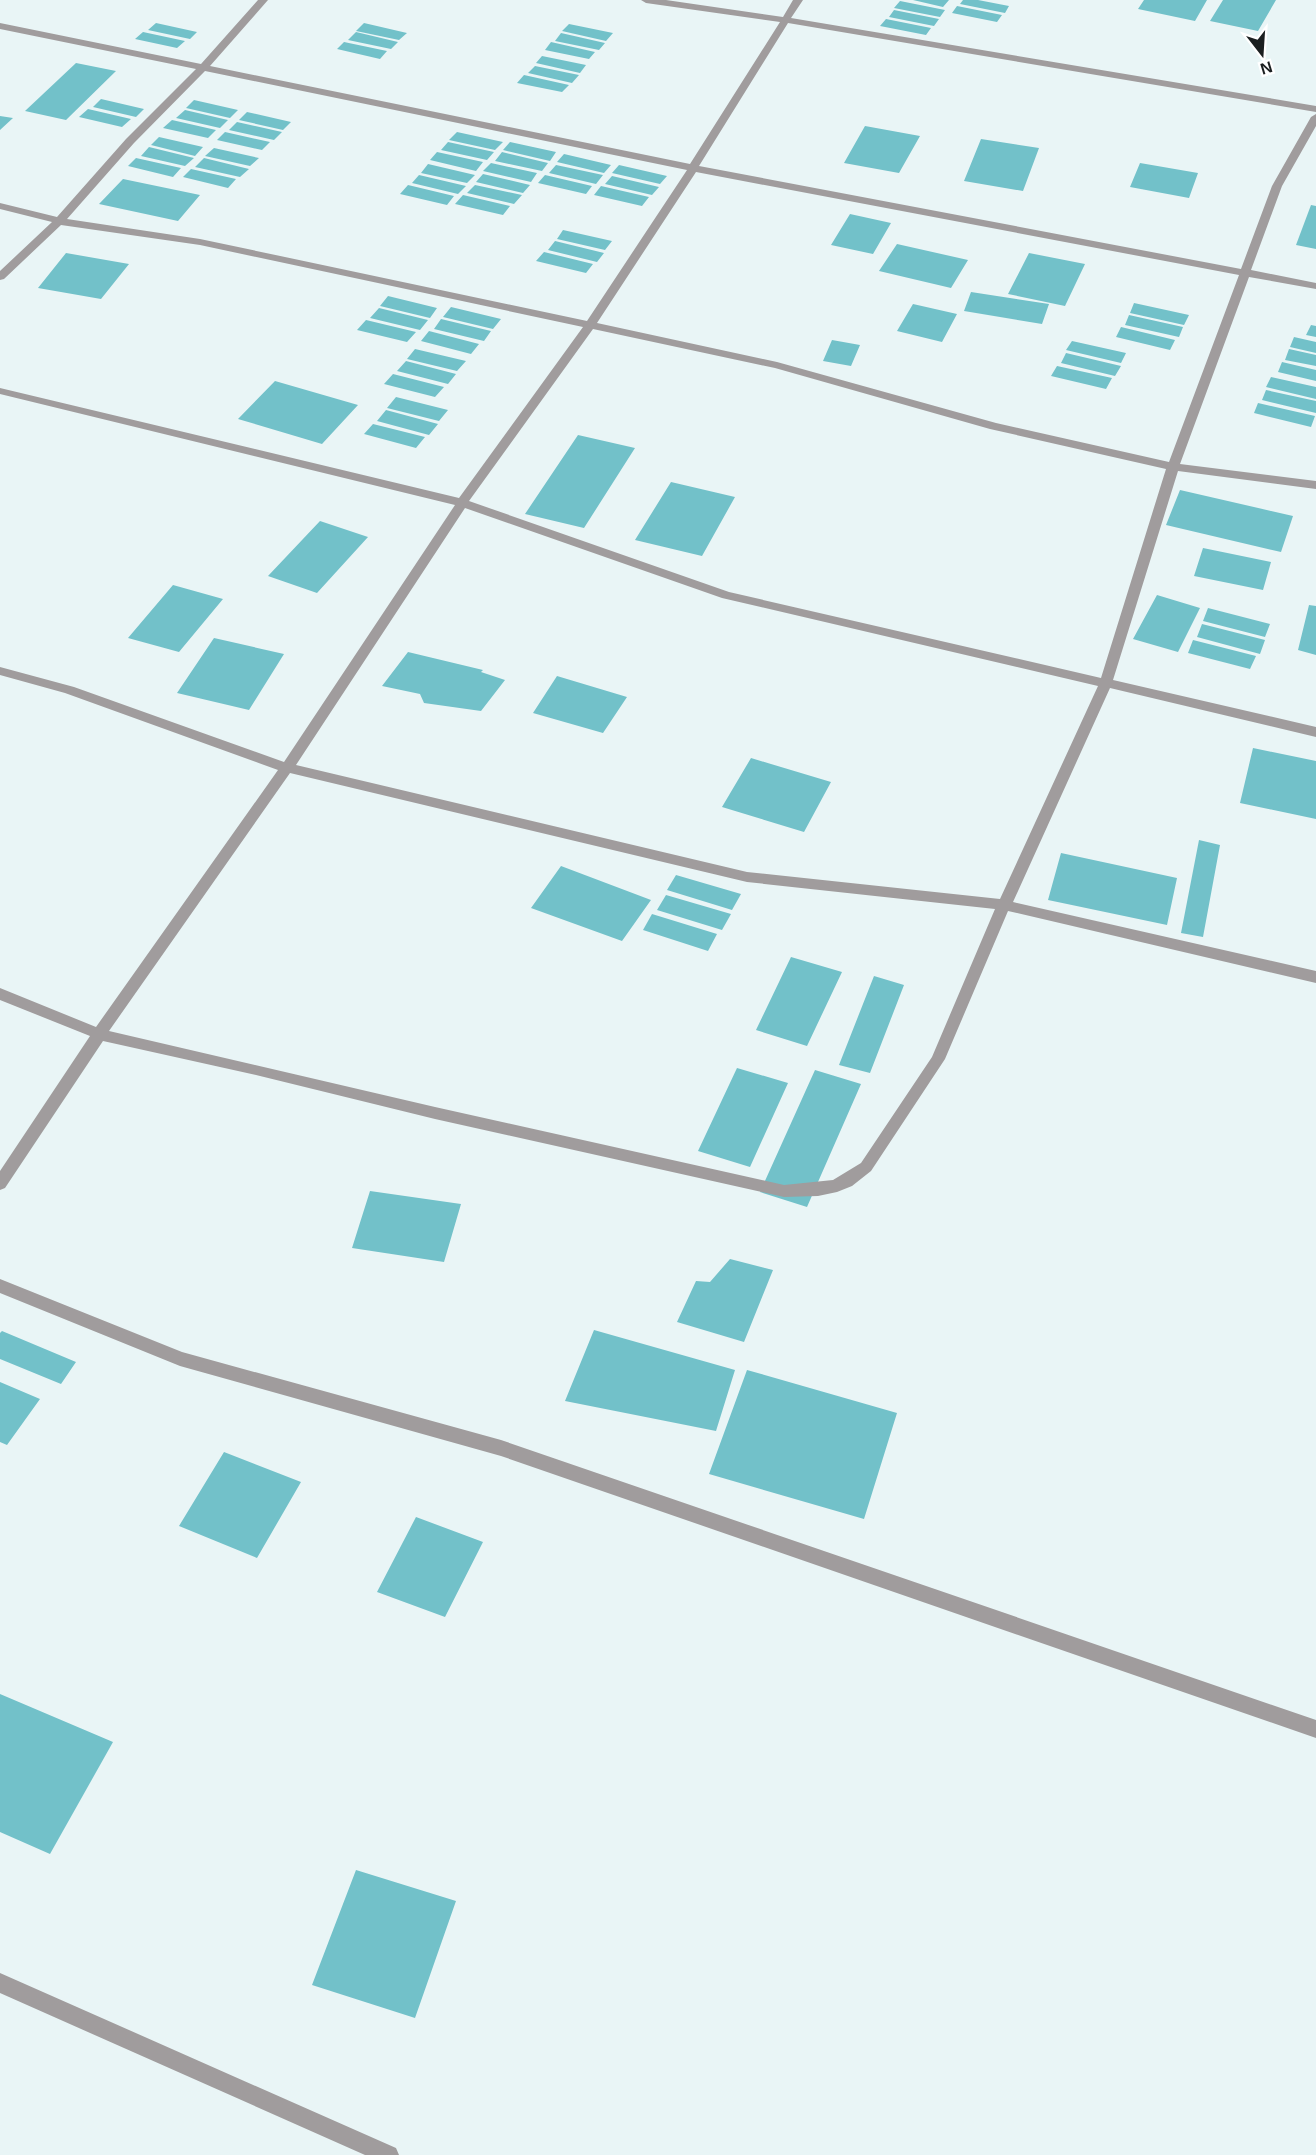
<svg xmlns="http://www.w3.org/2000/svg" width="1316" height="2155" font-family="Helvetica,sans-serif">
<rect width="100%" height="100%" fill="#e9f5f6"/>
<path fill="#72c1c9" d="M913,0H949L943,7Z
M963,0H978L1009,6L1005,13L960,4Z
M1144,0H1207L1195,21L1138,9Z
M1223,0H1276L1258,31L1210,21Z
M900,1L945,10L940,17L894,8Z
M957,6L1002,15L997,22L952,13Z
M894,10L939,19L934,26L889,17Z
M886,19L931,28L926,35L880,26Z
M156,23L197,32L190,39L148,30Z
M364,23L407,33L399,40L356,31Z
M569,24L613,33L606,41L562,31Z
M143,32L185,41L177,48L135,39Z
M356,32L398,42L391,49L348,40Z
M561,33L605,43L599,50L555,41Z
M344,42L387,51L380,59L337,49Z
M551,42L595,52L589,59L545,50Z
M542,56L586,65L580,73L536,63Z
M76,63L116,71L66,120L25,111Z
M535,66L579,75L572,83L528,73Z
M524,75L569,85L562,92L517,83Z
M101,99L144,109L136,117L93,107Z
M194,100L238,110L230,118L186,108Z
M88,109L131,119L122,127L79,117Z
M185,110L228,120L220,128L176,118Z
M247,112L291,122L283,130L239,120Z
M0,116L13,118L0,130Z
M172,120L216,130L208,138L163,128Z
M237,122L282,132L274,140L229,130Z
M865,126L920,136L899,173L844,163Z
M225,132L270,142L262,150L217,140Z
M457,132L503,142L495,150L449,140Z
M159,137L203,147L195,156L151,145Z
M981,139L1039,148L1023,191L964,181Z
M448,142L494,152L487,160L441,150Z
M510,142L556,152L550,161L503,150Z
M149,147L194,158L185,166L141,156Z
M214,148L259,158L250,166L205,156Z
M437,152L483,162L476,171L430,160Z
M502,152L548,163L542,171L495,161Z
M564,154L611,165L604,173L557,162Z
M136,158L181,168L173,177L128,166Z
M204,158L249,169L240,177L195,167Z
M491,163L537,173L531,182L483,171Z
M1140,163L1198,173L1189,198L1130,187Z
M428,164L475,175L467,183L421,173Z
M556,165L603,175L596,184L549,173Z
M619,165L667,176L660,184L612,173Z
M191,169L236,179L228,188L183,177Z
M483,174L530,185L523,193L476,182Z
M419,175L466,186L458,194L412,183Z
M545,175L592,186L586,194L538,183Z
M612,176L659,187L652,195L605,184Z
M123,179L200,195L178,221L99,204Z
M408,185L454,196L447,205L400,194Z
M475,185L522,195L514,204L467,193Z
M601,186L649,197L642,206L594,195Z
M463,195L510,206L503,215L455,204Z
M1311,205L1316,206V249L1296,245Z
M850,214L891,223L873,254L831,245Z
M563,230L612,241L605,250L557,239Z
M555,241L604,253L597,262L548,250Z
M897,244L968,260L951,288L879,271Z
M544,252L593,264L586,273L536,261Z
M66,253L129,264L101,299L38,288Z
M1029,253L1085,264L1065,306L1008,294Z
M971,292L1049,304L1042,324L964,311Z
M388,296L437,308L430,318L380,306Z
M1134,303L1189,315L1184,325L1130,313Z
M913,304L957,314L942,342L897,331Z
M451,307L501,319L493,329L443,317Z
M379,308L428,320L420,330L370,318Z
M1129,315L1183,327L1179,337L1125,325Z
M441,319L491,331L484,341L434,329Z
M366,320L416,332L407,342L357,330Z
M1311,325L1316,326V337L1306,335Z
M1121,327L1175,340L1170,350L1116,337Z
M429,331L479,344L471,354L421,341Z
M1294,337L1316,342V353L1290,347Z
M832,340L860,345L851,366L823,361Z
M1072,341L1126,353L1121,363L1066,350Z
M415,349L466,361L457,371L407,359Z
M1289,349L1316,355V366L1285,360Z
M1066,353L1121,366L1115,376L1061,363Z
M406,361L456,374L448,384L397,371Z
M1282,362L1316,370V381L1278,372Z
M1057,366L1112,378L1106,389L1051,376Z
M393,374L444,387L435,397L384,384Z
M1271,377L1316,387V399L1266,387Z
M275,381L358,405L322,444L238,419Z
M1266,390L1316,401V413L1262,400Z
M396,397L448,410L439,421L387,408Z
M1258,403L1315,416L1311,427L1254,413Z
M386,410L438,424L429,435L377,421Z
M373,424L425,437L416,448L364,434Z
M578,435L635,448L584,528L525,514Z
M671,482L735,497L702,556L635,540Z
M1180,490L1293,516L1281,552L1166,525Z
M320,521L368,537L317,593L268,576Z
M1203,548L1271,562L1263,590L1194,576Z
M173,585L223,599L179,652L128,638Z
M1157,595L1200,608L1178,652L1133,639Z
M1309,605L1316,606V655L1298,650Z
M1208,608L1270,624L1265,637L1203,621Z
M1202,624L1265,640L1260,654L1197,637Z
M214,638L284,654L249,710L177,693Z
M1193,640L1256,656L1250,669L1188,653Z
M408,652L483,670L481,672L505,680L481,711L424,703L420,694L382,686Z
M557,676L627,697L603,733L533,713Z
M1253,748L1316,761V819L1240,803Z
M751,758L831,782L804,832L722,807Z
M1199,840L1220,845L1203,937L1181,933Z
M1061,853L1177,878L1167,925L1048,900Z
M561,866L651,900L622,941L531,908Z
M676,875L741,894L732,910L667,890Z
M666,895L731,914L722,930L657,910Z
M652,914L717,934L708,951L643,930Z
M791,957L842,972L807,1046L756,1030Z
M874,976L904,985L870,1073L839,1065Z
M737,1068L788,1083L750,1167L698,1151Z
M815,1070L861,1084L807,1207L760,1192Z
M370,1191L461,1204L444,1262L352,1248Z
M730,1259L773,1270L744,1342L677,1322L696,1281L710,1282Z
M594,1330L735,1370L716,1431L565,1401Z
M2,1331L76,1362L61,1384L0,1359V1333Z
M747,1370L897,1413L864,1519L709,1474Z
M0,1382L40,1399L7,1445L0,1442Z
M224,1452L301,1482L257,1558L179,1526Z
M416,1517L483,1542L445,1617L377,1592Z
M0,1694L113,1742L50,1854L0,1832Z
M356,1870L456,1901L415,2018L312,1985Z"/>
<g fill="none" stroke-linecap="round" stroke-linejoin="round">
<path fill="#a09c9d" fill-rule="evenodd" d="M258,0H268L210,66L690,164L780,22L646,3L641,0H666L783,17L793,0H803L791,18L1316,106V112L788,23L699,166L1241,269L1272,186L1311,117L1316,114V126L1282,186L1251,270L1316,283V289L1249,277L1180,464L1316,481V489L1178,471L1113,680L1316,727V737L1110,688L1013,902L1316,971V983L1008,911L945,1059L871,1171L852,1186L837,1192L818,1196L784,1197L435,1119L256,1075L103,1041L5,1188L0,1190V1171L90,1036L0,1000V988L96,1027L278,770L65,693L0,675V667L74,687L284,762L455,505L0,394V388L459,498L583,327L200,245L61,225L4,279L0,280V271L52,222L0,209V203L57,217L126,139L196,69L0,29V23L201,64ZM205,71L687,170L587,321L200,239L67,219L134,143ZM696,172L1239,275L1169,462L996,423L777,362L597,323ZM593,329L775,368L990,429L1166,469L1101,678L729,592L469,501ZM465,508L722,598L1098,686L1000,899L747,872L296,765ZM290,773L747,882L995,909L932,1057L861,1163L833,1180L784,1185L435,1107L109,1031Z
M0,1279L182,1352L501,1440L1316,1720V1738L501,1456L180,1366L0,1293Z
M0,1973L396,2148L399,2155H365L0,1993Z"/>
</g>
<g transform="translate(1262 54) rotate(163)" stroke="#ffffff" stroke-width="4.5" paint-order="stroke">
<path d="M0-4.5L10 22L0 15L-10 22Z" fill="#1b1f20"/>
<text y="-9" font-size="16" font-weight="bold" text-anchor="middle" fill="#1b1f20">N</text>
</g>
</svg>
